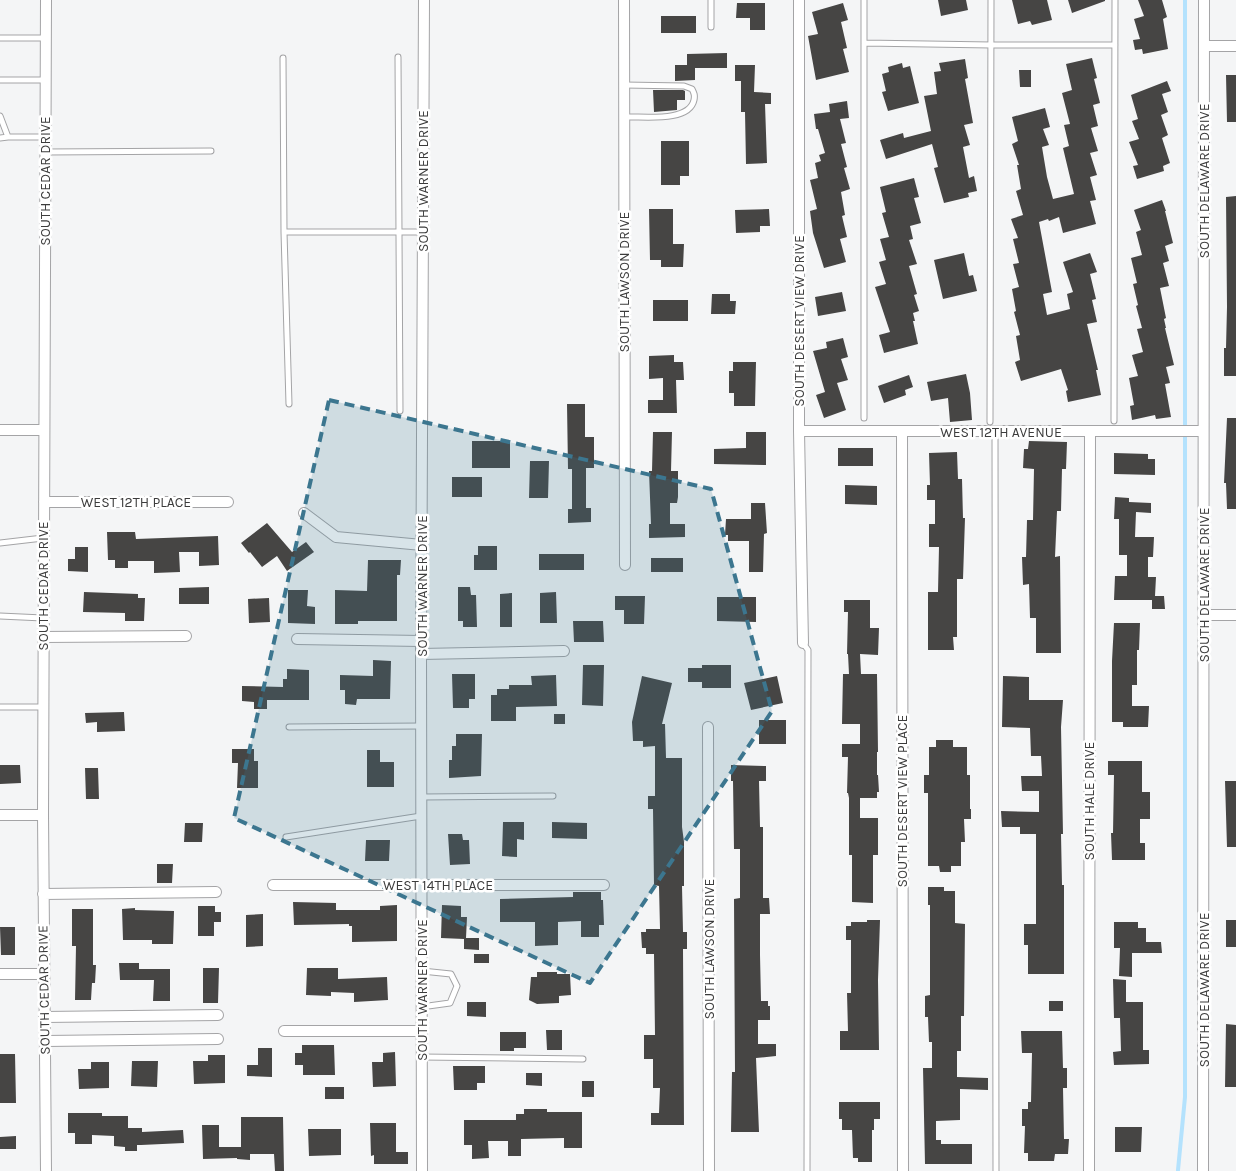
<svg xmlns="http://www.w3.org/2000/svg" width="1236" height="1171" font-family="Karla,sans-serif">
<rect width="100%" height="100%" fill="#f4f5f6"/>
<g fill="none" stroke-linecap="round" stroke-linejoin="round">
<path stroke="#b4e2fd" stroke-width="4" d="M1178,1170L1185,1097V0"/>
</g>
<path fill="#464544" d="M938,0H966L968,10L941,16Z
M1012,0H1047L1052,20L1032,25L1030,21L1018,24Z
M1068,0H1105V1L1072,13Z
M1138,0H1162L1167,17L1163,19L1168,49L1143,54L1142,49L1135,50L1133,40L1140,39L1134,19L1144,16Z
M737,3H765V30H750V18H736Z
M843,3L848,20L841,22L847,48L843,49L849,72L816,80L808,36L818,34L812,12Z
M661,16H696V33H661Z
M727,53V68H695V80L675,81V65H687V54Z
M1092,58L1097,78L1094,79L1100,103L1093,105L1098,126L1091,128L1098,151L1090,153L1097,175L1090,177L1096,200L1090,201L1096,224L1063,233L1059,217L1049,221L1048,219L1039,222L1052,292L1043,294L1047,315L1070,309L1067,294L1073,292L1063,262L1090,253L1097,272L1090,274L1096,299L1092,300L1097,322L1087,324L1098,370H1096L1101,395L1068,402L1066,391L1068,390L1061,369L1021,381L1015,362L1020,360L1016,336L1020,335L1014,312L1016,311L1012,289L1019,287L1013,264L1019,263L1013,239L1018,238L1011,219L1023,215L1016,191L1021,189L1017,165H1019L1012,144L1018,141L1012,117L1045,108L1050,127L1043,129L1049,145L1042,147L1047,177L1053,199L1074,194L1063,148L1069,146L1064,125L1070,124L1062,93L1072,90L1066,64Z
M965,59L968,78L965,79L973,123L964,125L970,145L963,147L969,178L974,176L977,191L968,193L969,197L944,203L934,168L938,167L932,144L886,159L880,140L903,133L904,138L931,131L924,96L937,94L934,72L941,71L939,63Z
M902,63L903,68L910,66L919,103L888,111L882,92L886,91L882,74L889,72L888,67Z
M735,65H755L754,92L771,93V104H765L767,163L746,164L745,112H741V81H735Z
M1019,70H1031V87H1020Z
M1226,75H1236V122H1227Z
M1167,81L1171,91L1162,94L1168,112L1161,115L1168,135L1162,138L1170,163L1163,166L1164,171L1137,179L1133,166L1138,165L1129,142L1139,139L1132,121L1138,119L1131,95Z
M653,90H683L685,91V100H677V110L654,112Z
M847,101L849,118L840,119L846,143L841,144L847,167L844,168L850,189L841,192L845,215L842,216L847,237L840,239L846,262L824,268L813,233L810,211L817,209L810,180L818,178L815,163L821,161L819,155L825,153L818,129H816L814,114L830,112L829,104Z
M661,141H689V176H680V185H661Z
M914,178L919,197L914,198L921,223L910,226L913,239L909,240L917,264L909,266L917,294L914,295L919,311L913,313L915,321H913L918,344L884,353L879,335L890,332L875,287L886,284L879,262L886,260L880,239L889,237L882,213L886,212L880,187Z
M1236,196V376H1224V348H1226L1227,307L1226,197Z
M1162,200L1166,211H1165L1173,243L1165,246L1169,261L1163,263L1169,286L1160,288L1166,318L1164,319L1166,328H1165L1174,365L1166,367L1170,383L1165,384L1171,417L1156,419L1155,415L1132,420L1130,406L1134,405L1129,378L1138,376L1132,355L1143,352L1137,329L1142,328L1136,306L1138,305L1133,284L1137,283L1131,258L1142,255L1136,232L1141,230L1134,210Z
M649,209H673V244H684L683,267H661V260H650Z
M769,209L770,226H760V232L736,233L735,210Z
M964,253L969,276L973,275L977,291L943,299L934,260Z
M842,292L846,311L818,316L815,297Z
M712,294H730V301H736L735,314H711Z
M653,300H688V321H653Z
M843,338L848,357L841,359L848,380L837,383L846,410L824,418L816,395L825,392L813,351L827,348L826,342Z
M674,355V362H683L684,380H676L677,413H648V400H663V378L649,379V356Z
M733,362H756L755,406H734V393H729V371H733Z
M966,374L970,393L972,420L950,422L948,398L931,401L927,382Z
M909,375L913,387L905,390L906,395L884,403L878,386Z
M567,404H585V437H594V468H586V508H591V522L568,523V509H572V469H568Z
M1227,418H1236V509H1227L1226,483H1224Z
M653,432H672L671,471H678V497L677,503H670V524H685V537L649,538V524H651L649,471H652Z
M746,432H766V465L714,464V449L746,448Z
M472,441H510V468H472Z
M1029,441L1067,442L1066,469H1062L1061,511H1057L1055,557L1060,556L1061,653H1036V618H1030L1029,584L1023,585L1022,557H1026L1027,520H1033L1034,469L1023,468L1024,449H1028Z
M838,448H873V466H838Z
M957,452L958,479H962L963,518H965L963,579H957V637H953L954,650H928V592H938L939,547H929V524H935V500H927V485H930L929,453Z
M1114,453L1148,454V459H1155V475L1114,474Z
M530,461H549L548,498H529Z
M452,477H482V497H452Z
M845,485L877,486V505L845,504Z
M1115,497L1129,498V502L1151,503V513L1136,512L1135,537H1154L1153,557H1148V577H1156L1155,596H1164L1165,609H1152V600H1114L1115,576H1127V555H1119V519H1114Z
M751,503H765L767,533L764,534L763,572H749V541H728V535H725L726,519H751Z
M267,523L292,552L306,542L314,552L287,571L277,556L262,567L250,552L249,553L241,543Z
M107,532H135L136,539L218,536L219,565L199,566V552H179L180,572L154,573V561H128V568H115V560H108Z
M478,546H497V570H474V555H478Z
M75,547H88V572L68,571V559H75Z
M539,554H584V570H539Z
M651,558H683V572H651Z
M368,560H401L400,575H397V621H358V624H335V590L367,591Z
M209,587V604H179V588Z
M458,587H470L471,595H476L477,627H463V621H458Z
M288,590H308L307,606L315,607V624L288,623Z
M84,592L138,594V598H145L144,621H125V613L83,612Z
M556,592L557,623H540V593Z
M512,593V627H500V594Z
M615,596H645L644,624H624V610H615Z
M717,597H756V622L717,621Z
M269,598L270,622L249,623L248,599Z
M844,600H870V628H879L878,655L860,654L861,674H877L878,752H877V775H878L879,792H877V798H860V818H878V855H873V903L852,902V855H849V798L848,793H847L848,757H842V744H860V724H842L843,674H849L848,654H847L848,612H844Z
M573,621H603L604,642H574Z
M1114,623H1140L1139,650H1137V685H1132V706H1149L1148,727H1123V722H1112V661Z
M373,660L391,661L390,699H357L356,705L345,704V690H340V675L373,676Z
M583,665H604L603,706L582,705Z
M702,665H731V688H702V682H688V668H702Z
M287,669L309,670V700H267V709H254V702L242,701V686L283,687V679H287Z
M452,674H475V699H469V708H453Z
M556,675L557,706L516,707V721H491V695H497V689H509V685H532L531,676Z
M642,676L672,683L662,724H665L666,758H682V827L684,842V886H682L683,932H687V949H683L684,1125H651V1113H659L660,1088H653V1059H644V1035H655L654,954H646V948H642L641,932H646V929H660L659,886L654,885L653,809H648V796H655V746L643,747V741H633L632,722Z
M777,676L783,703L751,710L744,683Z
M1003,676L1029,677V700H1063L1061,727L1063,834H1061L1062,885H1064V974H1028V945H1024V924H1036V834H1020V827H1002L1001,811L1039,812V791H1022L1021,776H1042L1041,756H1031L1030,728L1002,727Z
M124,712L125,731L97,732V722L86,723L85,713Z
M554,714H565V724H554Z
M759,720H786V744H759Z
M456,734H482L481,776L449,778V760H452V746H456Z
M936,740H953V747H967V775H970V809H971V819H964L965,842H961V866H951V872H940L939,866H928V793H924V775H929V747H936Z
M232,749H254V761H258V788H237L238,763H232Z
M367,750H380V762H394V787H367Z
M1108,761H1142V792H1150V819H1140V843H1145V860H1112L1111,833H1113L1114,775H1108Z
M0,765H20L21,783L0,784Z
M731,765L766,766V781H759L760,827H763V898H769L770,914H760V955L761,1001H768V1006H770V1020H758V1044H776V1056L756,1058L759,1132H731L732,1072H735L734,899L740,898V849H734L733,781H731Z
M85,768H98L99,799H86Z
M1225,781H1236V847H1227Z
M503,822H524V840L517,839V857L502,856Z
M552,822L587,823V839L552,838Z
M185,823H203L202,842H184Z
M448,834H462L463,840H469L470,864L450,865Z
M366,840H390L389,861H365Z
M157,864H173L172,883H157Z
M928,887H944V891H955V923L965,924L964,1016H961V1051H957V1077L988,1078V1090L960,1089V1120L936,1121V1140H941V1144H972V1164H925L923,1068H932V1042H929L928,1017H925V996L930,995V905H928Z
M573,892H601V900H603L604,925H599V937H581V921L558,922V945L535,946V922H500V899L573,897Z
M293,902L336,903V910H380V906L397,905V941L352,942V926H349V924L294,925Z
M442,905L461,906V917H467L466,938H479V950L464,949V939L441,938Z
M198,906H215V912H221V922H214V936H198Z
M135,908V910L174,911L173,944H152V940H123L122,909Z
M72,909H93V965H96L95,983H92L91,1000H75L76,946H72Z
M263,914V946L246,947V915Z
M867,920H880L878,980L879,1050H840V1031H848L847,993H851V940H846V926H851V922H867Z
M1226,920H1236V947H1226Z
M1114,922H1138V928H1146V942H1161L1162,953H1132V977L1119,976L1120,948H1114Z
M0,927H15V955H1Z
M474,954H489V963H474Z
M119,963H139V969H170V1001H153L154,980H120Z
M203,968H219L218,1003H203Z
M307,968H338V979L387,977L388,1000L354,1002V993L331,992V996L306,995Z
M537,972H557V974H570L571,995L559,996V1003L537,1004L529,1000L531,977H537Z
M1113,979L1126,980V1002H1143V1050H1149V1064L1114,1065L1113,1052L1121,1051L1120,1018H1114Z
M1049,1001H1063V1011H1049Z
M467,1002H486V1017L467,1016Z
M1226,1024L1236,1025V1087H1225Z
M546,1030H562V1050H547Z
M1021,1031H1062L1063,1068H1067V1088H1063L1064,1139H1069L1068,1154H1055L1054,1161H1028V1153H1024L1025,1126H1022V1109H1028V1102H1031L1032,1053H1022Z
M500,1032H526V1048H514V1051H500Z
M302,1045H334L335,1075H303V1065H295V1053H302Z
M258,1048H272V1077L247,1076V1065H258Z
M395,1052L396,1086L373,1087L372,1062H383V1053Z
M0,1054H15L16,1103H0Z
M208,1055H225V1083L194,1084L193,1061H208Z
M132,1061H158L157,1087L131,1086Z
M91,1062H109V1088L79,1089L78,1069H91Z
M453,1066H485V1083H477V1090H454Z
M526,1073H542V1086L526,1085Z
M582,1081H594V1097H582Z
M325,1087H344V1099H325Z
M839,1102H880V1119H874V1130H872V1162H858V1158H853L852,1130H842V1119H839Z
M524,1109H547V1112H582V1148H564V1138L521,1139V1156H508V1141H488L489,1158L472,1159V1145H464V1120H516V1114H524Z
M68,1113H102V1116H128V1128H142V1132L183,1130L184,1143L141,1145H137V1151H125V1147L114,1146V1136L92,1135V1144H75V1133H68Z
M241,1117H283L284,1171H275L274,1154H250V1160L237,1159V1158L203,1159L202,1125H219V1147H241Z
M370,1123H396V1152H408V1164H374V1155L371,1156Z
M1115,1127H1142L1141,1152H1115Z
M308,1129H341V1155L309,1156Z
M16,1136V1149H0V1137Z"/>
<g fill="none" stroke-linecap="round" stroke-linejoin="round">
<g stroke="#a4a4a6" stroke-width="7">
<path id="service" d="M711,0V27
M864,0V418
M0,38H46
M864,43L991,45H1115
M398,57L400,411
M283,58L284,232L289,404
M0,80H46
M624,85L684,86L692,89C694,93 695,95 694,100C689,123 642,116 625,117
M0,116L8,137
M0,138L8,137H45
M46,152L211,151
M284,232H423
M1114,421L1115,0
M990,422L991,0
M995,432L996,1171
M0,543L43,538
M0,616L43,618
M803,643L808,650L807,1171
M0,707H43
M289,727L421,726
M422,797L553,796
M286,837L421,816
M421,1007L450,1003L457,986L451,974L422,971
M421,1057L583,1059"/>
</g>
<g stroke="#a4a4a6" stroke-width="12">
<path id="minor" d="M624,0L625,565
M799,0V431L803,643
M1204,46H1236
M0,430H44
M799,431H1203
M902,432L903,1171
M44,502H228
M304,513L336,537L422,545
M1204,615H1236
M43,637L186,636
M297,639L421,641
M421,654L564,651
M708,727L709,1171
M0,815H43
M273,885H604
M43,894L216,892
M0,974H44
M44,1017L218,1015
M284,1031H421
M45,1041L218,1039
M46,1171L43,815L46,0
M422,1171L421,654L424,0
M1089,1171L1090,432
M1203,1171L1204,0"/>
</g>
<use href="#service" stroke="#fff" stroke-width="5"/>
<use href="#minor" stroke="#fff" stroke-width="10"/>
</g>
<path fill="#3c768f" fill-opacity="0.2" stroke="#3c768f" stroke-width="4" stroke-dasharray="10 6" stroke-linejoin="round" d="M329,400L711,489L772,711L590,983L234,818Z"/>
<g text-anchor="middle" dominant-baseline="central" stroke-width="5" stroke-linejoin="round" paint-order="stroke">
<g font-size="14" fill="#3c3c3c" stroke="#fff">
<text transform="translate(45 181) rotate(-90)">SOUTH CEDAR DRIVE</text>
<text transform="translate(423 181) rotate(-90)">SOUTH WARNER DRIVE</text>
<text transform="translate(1204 181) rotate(-90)">SOUTH DELAWARE DRIVE</text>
<text transform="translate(624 282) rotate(-90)">SOUTH LAWSON DRIVE</text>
<text transform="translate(799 321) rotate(-90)">SOUTH DESERT VIEW DRIVE</text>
<text x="1001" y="432">WEST 12TH AVENUE</text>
<text x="136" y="502">WEST 12TH PLACE</text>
<text transform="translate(1204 585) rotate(-90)">SOUTH DELAWARE DRIVE</text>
<text transform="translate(43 586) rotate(-90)">SOUTH CEDAR DRIVE</text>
<text transform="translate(422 586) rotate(-90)">SOUTH WARNER DRIVE</text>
<text transform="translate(902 801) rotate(-90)">SOUTH DESERT VIEW PLACE</text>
<text transform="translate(1089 801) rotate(-90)">SOUTH HALE DRIVE</text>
<text x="438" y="885">WEST 14TH PLACE</text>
<text transform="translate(709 949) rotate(-90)">SOUTH LAWSON DRIVE</text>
<text transform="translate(44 990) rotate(-91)">SOUTH CEDAR DRIVE</text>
<text transform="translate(422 990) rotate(-90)">SOUTH WARNER DRIVE</text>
<text transform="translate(1204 990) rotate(-90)">SOUTH DELAWARE DRIVE</text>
</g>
</g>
</svg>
